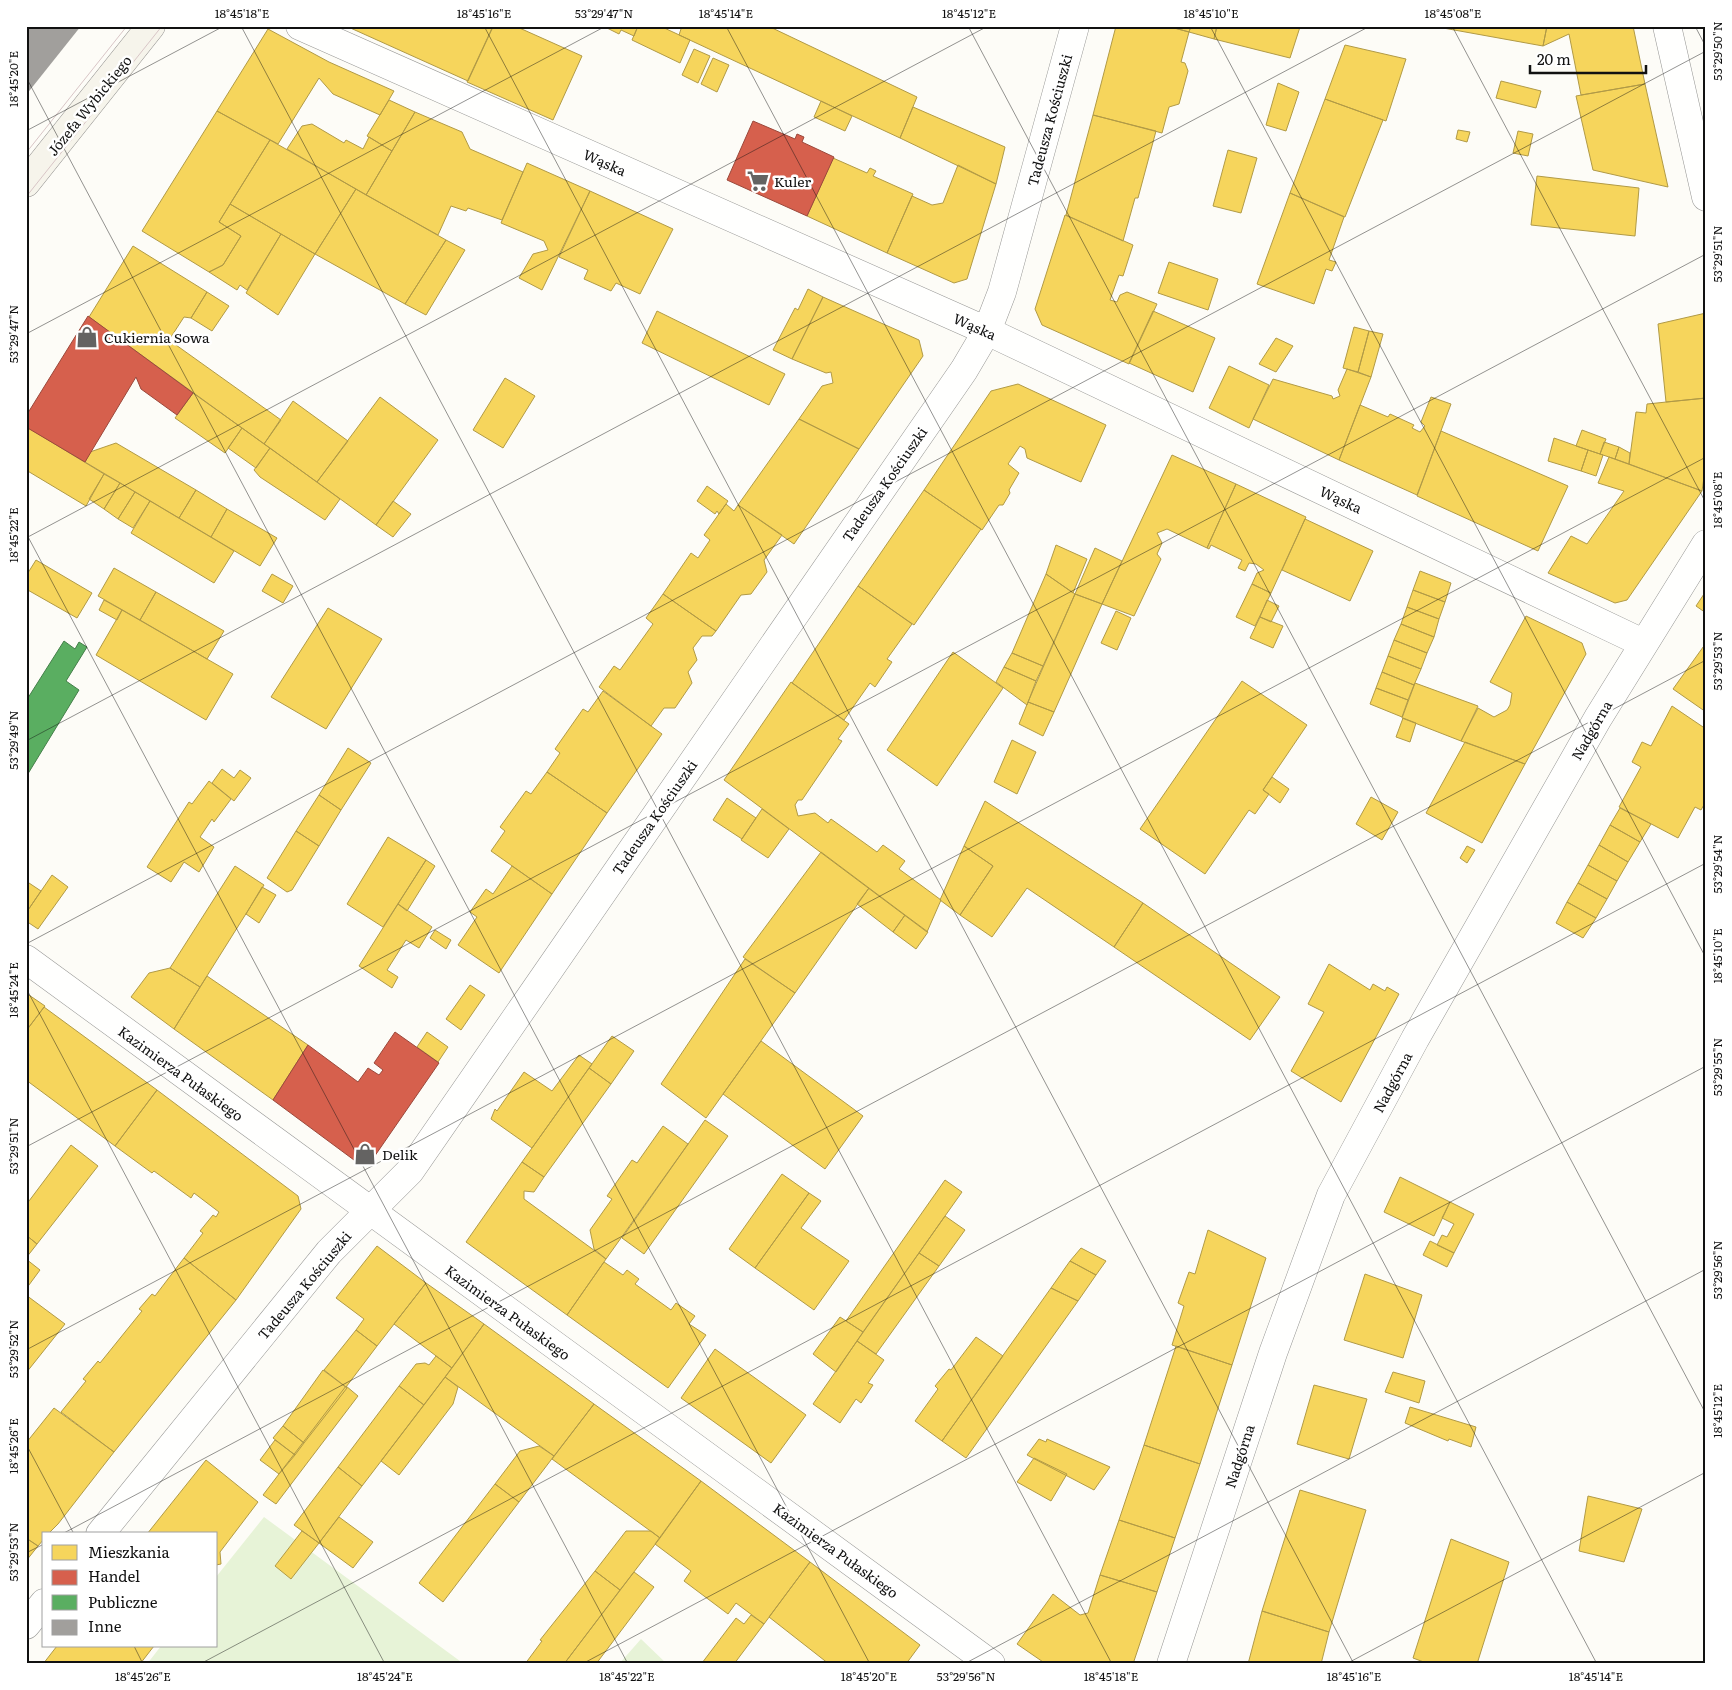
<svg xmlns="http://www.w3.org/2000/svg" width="1732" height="1690" font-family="Literata,serif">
<rect width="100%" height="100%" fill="#fdfcf7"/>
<path fill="#e7f3d7" d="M264,1517L464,1664H147L161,1646H216V1577Z
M641,1639L667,1664H619Z"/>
<path fill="#f6d55c" stroke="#b19a46" d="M346,26H485L492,29L468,81Z
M493,26H515L582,56L553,120L467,82Z
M603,26H638L634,36L621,30L619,34Z
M638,26H660L690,40L680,63L632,40Z
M682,26H768L917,97L900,138L679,35Z
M1116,26H1167L1189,32L1181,62L1185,63L1188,71L1179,104L1169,107L1162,133L1093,115Z
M1167,26H1191L1189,32Z
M1191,26H1217L1214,39L1189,32Z
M1217,26H1297L1300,27L1290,58L1214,39Z
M1432,26H1547L1543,46Z
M1547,26H1633L1645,84L1581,95L1569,34L1543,46Z
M268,29L329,62L394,91L380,115L333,94L319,78L278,144L217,111Z
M1345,45L1406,59L1386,121L1325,99Z
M694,49L710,56L698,83L682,75Z
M713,58L729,65L717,92L701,84Z
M1501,81L1541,91L1536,108L1496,98Z
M1278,83L1299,92L1286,131L1266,125Z
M1645,84L1668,187L1593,170L1576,96Z
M1325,99L1383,120L1345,217L1290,193Z
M389,100L415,112L392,151L367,136Z
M821,101L852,116L845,131L814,117Z
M913,107L1005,147L996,184L900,138Z
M217,111L270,140L219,222L241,236L223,265L209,272L142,231Z
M415,112L462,132L470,149L523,172L502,220L468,208L466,211L451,206L438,235L366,195Z
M1093,115L1156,131L1138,198H1135L1123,241L1066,215Z
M312,124L344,143L346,140L363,149L369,137L392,151L366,195L287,149L302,126Z
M1458,130L1470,132L1467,142L1456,139Z
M1518,131L1533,134L1528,156L1513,153Z
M270,140L356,189L315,254L230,204Z
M1228,150L1257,158L1241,213L1213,206Z
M833,158L867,173L870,168L876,171L873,176L913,194L887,253L807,216Z
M527,163L590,191L542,290L519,278L533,254L548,250L544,241L501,223Z
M958,165L996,184L967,279L954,283L887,253L912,196L932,205L943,203Z
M1537,176L1639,188L1635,236L1531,225Z
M356,189L446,240L405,304L315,254Z
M590,191L673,229L640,294L616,283L611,291L584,279L588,270L559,257Z
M1290,193L1344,217L1329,260L1336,262L1332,271L1326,269L1314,304L1257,284Z
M230,204L281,234L247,290L240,285L237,290L209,272L223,265L241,236L219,222Z
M1065,215L1133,245L1123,276L1119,275L1110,300L1117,302L1120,295L1127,292L1157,304L1129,364L1042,325L1035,309Z
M281,234L315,254L278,315L246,293Z
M446,240L465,250L426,315L405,304Z
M133,246L207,292L191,318L184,317L169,340L281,420L264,444L89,317Z
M1169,262L1218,279L1208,310L1158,293Z
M808,289L823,297L792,359L773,350L795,308L798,310Z
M207,292L229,306L212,331L191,318Z
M823,297L919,340L923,356L859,449L799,419L822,386L833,383L831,372L826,373L792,359Z
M657,311L785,374L769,405L642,343Z
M1153,311L1215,338L1193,392L1129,363Z
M1706,313V398L1666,402L1658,324Z
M1354,327L1369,331L1358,372L1343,368Z
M1369,331L1383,334L1371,377L1358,372Z
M1276,338L1293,346L1276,372L1259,364Z
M1229,366L1269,385L1249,428L1209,408Z
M1347,369L1371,377L1339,460L1253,419L1273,379L1332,396L1333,399L1340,396L1338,390Z
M505,378L535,396L503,448L473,430Z
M1018,384L1106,425L1081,482L1027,458L1025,449L1020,446L1008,464L1019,473L1009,490L1010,493L1003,505H999L982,530L924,490L991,391Z
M193,393L242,428L225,453L175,418Z
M380,397L438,440L376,525L317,482Z
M1431,397L1451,404L1417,495L1339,460L1360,405L1388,417L1390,414L1414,425L1412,428L1420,432L1425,426L1421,422Z
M1706,398V464L1702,491L1629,464L1636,412L1646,413L1647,404Z
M293,401L348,441L317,482L264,444Z
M799,419L859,449L794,544L738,505Z
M27,427L104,474L86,506L26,470Z
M242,428L270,448L256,468L228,448Z
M1582,430L1606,439L1600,454L1576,446Z
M1441,431L1568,486L1538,551L1417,496Z
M1554,438L1588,450L1581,471L1548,461Z
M1604,442L1619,447L1615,459L1600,454Z
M116,443L196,490L179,518L85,462L90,452Z
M1619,447L1630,453L1629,464L1615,459Z
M270,448L340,499L325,520L260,477L254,470Z
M1588,450L1603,455L1596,476L1581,471Z
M1172,455L1236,484L1207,548L1167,529L1157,533L1162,543L1157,554L1161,559L1134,616L1102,604Z
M1609,457L1702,491L1627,600L1615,603L1548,573L1571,536L1587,544L1624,491L1598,483Z
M104,474L120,483L104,509L89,499Z
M120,483L135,492L118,519L104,509Z
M1236,484L1306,517L1271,593L1252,584L1257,573L1264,570L1256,564L1249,563L1245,571L1238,568L1242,560L1211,545L1209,549L1207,548Z
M707,486L728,501L719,514L717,511L715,514L697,501Z
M196,490L227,509L211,537L179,518Z
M924,490L981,529L914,625L858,586Z
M135,492L150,501L133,528L118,519Z
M150,501L234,551L214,583L131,533Z
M393,501L411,514L393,537L376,525Z
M726,504L734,511L738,505L782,535L764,560L767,572L751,594L741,595L716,631L663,594L691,553L698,558L710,540L704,535Z
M227,509L277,538L260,566L211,537Z
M1305,519L1373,551L1350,601L1282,570Z
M1056,545L1087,559L1073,593L1046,574Z
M1095,548L1122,561L1102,604L1075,594Z
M36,560L92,593L77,618L26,589V576Z
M114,568L156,592L140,620L98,596Z
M1420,571L1451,583L1445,602L1413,590Z
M272,574L293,586L283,603L262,591Z
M1046,574L1075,594L1043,666L1012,653Z
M1252,584L1271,593L1255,626L1236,617Z
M858,586L912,624L887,659L892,662L875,687L870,683L844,720L792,683Z
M1413,590L1445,602L1439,619L1407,607Z
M1706,591V613L1696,606Z
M156,592L224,631L207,659L140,620Z
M663,594L716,631L712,636H702L693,648L697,660L688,672L692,683L675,708H664L651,726L599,687L614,666L620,670L653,624L646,618Z
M1075,594L1102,604L1054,712L1028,702Z
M104,600L122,610L117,620L99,610Z
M1267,600L1279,606L1271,622L1260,617Z
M1407,607L1439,619L1434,637L1401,624Z
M328,608L382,639L326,729L271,697Z
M122,610L233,674L206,720L96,655Z
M1116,611L1131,618L1117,650L1101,643Z
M1526,616L1582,643L1586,654L1525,764L1461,741L1478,708L1494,717L1507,710L1510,705L1512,693L1490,682Z
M1260,617L1283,626L1273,648L1250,638Z
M1401,624L1434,637L1427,653L1394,640Z
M1394,640L1427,653L1421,669L1388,656Z
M1706,643V712L1673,689Z
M953,652L1003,688L937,786L887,750Z
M1012,653L1043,666L1036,681L1004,667Z
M1388,656L1421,669L1414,685L1382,672Z
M1004,667L1036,681L1027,705L996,682Z
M1382,672L1414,685L1408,700L1376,688Z
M1242,681L1307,725L1263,790L1269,794L1255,814L1249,810L1205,874L1140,829Z
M791,682L849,724L838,739L842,741L802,800H798L795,805L798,816L815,813L828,823L831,819L877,852L883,845L905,861L899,869L941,900L927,932L724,780Z
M1415,683L1478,706L1461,741L1402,718Z
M1376,688L1408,700L1402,717L1370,704Z
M603,691L662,734L607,813L547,772L560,753L555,749L583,709L588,712Z
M1028,702L1054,712L1043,736L1019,724Z
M1672,706L1706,729V801L1701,810L1695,807L1678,838L1619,807L1641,767L1632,762L1642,742L1651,746Z
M1403,718L1416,723L1410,742L1396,737Z
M1012,740L1036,752L1017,794L994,782Z
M1465,742L1525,764L1482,843L1426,813Z
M348,748L371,763L341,810L319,795Z
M222,769L234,778L240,770L251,778L234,801L212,783Z
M547,772L607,813L552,894L491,851L505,831L500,827L526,791L531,794Z
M1272,777L1289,789L1280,803L1263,790Z
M209,781L231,799L214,822L212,819L200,837L214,847L199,872L184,862L171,882L147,867L189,802L192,804Z
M319,795L341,810L319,846L296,831Z
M1371,797L1398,812L1382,840L1356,824Z
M727,798L756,818L742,839L713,820Z
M985,801L1143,903L1114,947L1027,888L992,937L960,915L993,866L964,846Z
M1620,808L1651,824L1640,842L1610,825Z
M762,809L789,829L768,858L741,840Z
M1610,825L1640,842L1628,862L1599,845Z
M296,831L319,846L292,890L287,892L267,878Z
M388,837L426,860L383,927L347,904Z
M1599,845L1628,862L1617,881L1588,865Z
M964,846L993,866L960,915L940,900Z
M1467,846L1475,850L1467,863L1460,858Z
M821,852L869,888L795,993L743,957Z
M426,860L435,866L407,911L398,904Z
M1588,865L1617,881L1607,899L1578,883Z
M235,866L264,885L200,987L170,968Z
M512,866L552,894L499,973L458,945L477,917L470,912L486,889L493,894Z
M52,875L68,887L38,929L26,921V913Z
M26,881L41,891L26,913Z
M1578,883L1607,899L1596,918L1567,902Z
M262,887L276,895L259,923L246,914Z
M869,888L905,915L893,932L857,904Z
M1567,902L1596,918L1583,938L1556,923Z
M1143,903L1280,997L1250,1040L1114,947Z
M398,904L432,927L419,948L406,940L387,970L398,977L392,988L359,966Z
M905,915L928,932L916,949L893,932Z
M435,930L451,940L446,949L430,938Z
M745,959L795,993L706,1118L661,1084Z
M1329,964L1370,990L1373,984L1385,991L1387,987L1399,994L1341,1102L1291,1071L1324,1012L1308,1004Z
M170,968L200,987L174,1029L131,997L149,973Z
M207,976L308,1045L273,1100L174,1029Z
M470,985L485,995L461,1030L446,1019Z
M26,993L45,1006L26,1031Z
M44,1007L157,1090L115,1146L26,1080V1031Z
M427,1032L448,1047L438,1062L417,1047Z
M612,1036L634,1051L611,1084L589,1068Z
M761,1041L863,1116L825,1169L723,1094Z
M579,1055L592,1064L532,1148L491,1119L495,1109L497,1111L524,1072L552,1091Z
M589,1068L611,1084L544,1177L522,1162Z
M157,1090L298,1196L301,1209L236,1300L184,1258L203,1233L200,1231L213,1215L216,1217L219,1212L194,1193L191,1198L154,1171L152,1173L115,1146Z
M705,1120L728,1136L644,1254L622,1238Z
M663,1126L688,1144L606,1259L594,1249L590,1230L612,1199L607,1196L632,1160L637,1163Z
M71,1145L98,1166L37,1244L26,1235V1205Z
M522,1162L544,1177L534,1192L524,1191V1199L606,1259L567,1315L466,1242Z
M782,1174L809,1193L755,1268L729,1249Z
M1400,1177L1450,1202L1434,1236L1384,1212Z
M945,1180L962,1192L863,1332L846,1321Z
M809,1193L821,1201L801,1228L849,1261L814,1310L755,1268Z
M1450,1202L1474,1214L1454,1253L1437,1245L1442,1235L1447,1237L1454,1224L1442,1218Z
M945,1216L965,1230L939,1266L919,1253Z
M1208,1230L1266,1258L1232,1365L1172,1345L1184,1306L1178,1303L1189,1272L1195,1274Z
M26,1235L37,1244L26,1258Z
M1430,1241L1454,1253L1447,1267L1423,1255Z
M377,1246L426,1283L377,1346L356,1330L364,1319L336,1298Z
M1081,1248L1106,1261L1096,1275L1070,1261Z
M919,1253L939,1266L876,1354L857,1341Z
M184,1258L236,1300L114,1452L61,1412L86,1381L83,1379L98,1361L100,1363L142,1311L139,1309L152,1294L155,1296Z
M26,1259L40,1270L26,1289Z
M1070,1261L1096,1275L1078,1301L1051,1288Z
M604,1262L623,1275L627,1270L639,1279L635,1284L671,1310L676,1303L695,1316L689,1324L706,1335L668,1388L567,1315Z
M1365,1274L1422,1295L1403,1358L1344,1340Z
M426,1283L484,1324L452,1368L394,1324Z
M1051,1288L1078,1301L966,1458L942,1441Z
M26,1295L65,1324L26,1373Z
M840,1317L863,1332L836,1372L813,1354Z
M484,1324L594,1404L554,1456L445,1377Z
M356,1330L377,1346L346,1387L324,1370Z
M976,1337L1003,1356L942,1441L915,1421L938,1389L935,1386L949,1369L951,1370Z
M857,1341L884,1360L868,1383L873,1385L861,1403L856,1399L840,1423L813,1404Z
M1176,1346L1232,1365L1200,1464L1144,1445Z
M715,1349L806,1415L771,1463L681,1398Z
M436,1356L452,1368L424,1405L399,1386L416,1364L425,1363L429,1365Z
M323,1370L347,1388L304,1443L283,1426Z
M1393,1372L1425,1381L1419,1403L1385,1392Z
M445,1377L458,1387L453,1404L399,1475L381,1461Z
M1314,1385L1367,1399L1349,1459L1297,1444Z
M346,1386L358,1396L276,1504L263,1495Z
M399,1386L424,1405L362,1486L338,1467Z
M594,1404L701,1481L660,1538L552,1459Z
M1410,1407L1476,1427L1471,1447L1449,1439L1448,1441L1405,1423Z
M54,1408L114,1452L58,1524L48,1534H44V1539L38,1546L26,1538V1443Z
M283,1426L304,1443L295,1455L273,1438Z
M1039,1439L1046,1442L1047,1439L1110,1467L1094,1490L1027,1455Z
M275,1440L295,1455L279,1474L260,1460Z
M1144,1445L1200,1464L1175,1538L1119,1520Z
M539,1446L554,1456L519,1502L495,1484L520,1451Z
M1034,1458L1067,1474L1051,1501L1017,1482Z
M206,1460L258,1502L220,1552L221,1564L216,1565V1534H147Z
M338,1467L362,1486L319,1543L294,1525Z
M701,1481L810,1562L764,1624L736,1603L728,1614L684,1581L691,1571L655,1544Z
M495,1484L519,1502L443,1602L419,1583Z
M1300,1490L1366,1510L1329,1632L1262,1611Z
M1588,1496L1642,1509L1624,1562L1579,1551Z
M339,1517L373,1542L353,1568L319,1543Z
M1119,1520L1175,1538L1157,1592L1100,1575Z
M302,1531L319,1543L291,1579L275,1566Z
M626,1531H651L660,1538L620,1590L595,1571Z
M26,1538L38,1546L26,1561Z
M1451,1539L1509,1562L1477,1664H1429L1413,1658Z
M810,1562L920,1645L906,1664H829L769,1617Z
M595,1571L620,1590L564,1664H525L542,1641L540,1640Z
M634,1572L654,1587L596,1664H564Z
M1100,1575L1157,1592L1133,1664H1046L1017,1644L1053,1594L1080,1615L1088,1613Z
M1262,1611L1329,1632L1321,1664H1248Z
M751,1615L764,1624L734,1664L702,1663L736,1618L744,1624Z
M57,1646H154L140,1664H43Z"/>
<path fill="#d6604d" stroke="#9b483b" d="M753,121L795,139L797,134L804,137L802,142L834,157L807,216L727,180Z
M88,316L193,393L177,415L141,389L136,377L85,462L26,427V416Z
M395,1032L439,1063L372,1160L358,1163L273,1100L308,1045L358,1082L368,1068L379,1075L383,1070L374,1063Z"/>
<path fill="#5aae61" stroke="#447f49" d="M64,641L75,649L79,642L87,647L66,681L79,690L26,777V701Z"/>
<path fill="#a19f9c" d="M26,26H81L26,95Z"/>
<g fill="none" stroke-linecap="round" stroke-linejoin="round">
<g stroke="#979795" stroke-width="29">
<path id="street" d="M300,26L987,331L1643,643
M1667,26L1706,197
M26,959L991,1664
M100,1534L329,1252L410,1171L964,370L987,331L1002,292L1075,26
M26,1625L44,1603
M1171,1664L1273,1353L1331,1195L1415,1039L1598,718L1706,544"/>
</g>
<g stroke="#8e8d8b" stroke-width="29">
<path id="secondary" d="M26,183L151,26"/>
</g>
<use href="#street" stroke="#fffffe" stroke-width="28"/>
<use href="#secondary" stroke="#f6f4eb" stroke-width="28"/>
<path stroke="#d9c6c7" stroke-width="1" d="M26,153L127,26
M26,197L162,26"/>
</g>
<path fill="none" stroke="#111" stroke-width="1" stroke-opacity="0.45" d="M241,26L1112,1664M484,26L1354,1664M726,26L1597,1664M968,26L1706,1414M1210,26L1706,958M1452,26L1706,503M1695,26L1706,47M26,77L870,1664M26,131L224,26M26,334L606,26M26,533L628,1664M26,538L988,26M26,741L1370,26M26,944L1706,51M26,988L385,1664M26,1147L1706,254M26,1350L1706,457M26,1444L74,1534M62,1534L1706,660M26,1553L44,1544M134,1646L143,1664M200,1664L1706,863M582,1664L1706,1066M964,1664L1706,1269M1346,1664L1706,1472"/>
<defs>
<g id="supermarket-bare" transform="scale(1.725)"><path d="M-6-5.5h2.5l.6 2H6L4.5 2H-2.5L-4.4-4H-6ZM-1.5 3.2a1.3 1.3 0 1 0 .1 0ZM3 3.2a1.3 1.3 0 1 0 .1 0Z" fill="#646362" stroke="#fff" stroke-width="2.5" paint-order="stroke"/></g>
<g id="shop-bare" transform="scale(1.725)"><path d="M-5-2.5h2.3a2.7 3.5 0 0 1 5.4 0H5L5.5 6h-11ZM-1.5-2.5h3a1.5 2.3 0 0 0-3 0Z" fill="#646362" stroke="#fff" stroke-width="2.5" paint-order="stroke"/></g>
</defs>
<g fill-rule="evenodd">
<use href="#supermarket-bare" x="758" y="181"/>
<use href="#shop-bare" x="87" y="337"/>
<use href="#shop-bare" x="365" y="1154"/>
</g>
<g text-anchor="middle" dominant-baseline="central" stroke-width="5" stroke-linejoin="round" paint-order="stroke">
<g font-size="14" fill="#111" stroke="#fff">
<text transform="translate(89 105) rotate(-51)">Józefa Wybickiego</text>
<text transform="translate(1049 120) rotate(-75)">Tadeusza Kościuszki</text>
<text transform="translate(605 162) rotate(24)">Wąska</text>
<text transform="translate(975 326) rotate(24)">Wąska</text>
<text transform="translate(884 484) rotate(-55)">Tadeusza Kościuszki</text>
<text transform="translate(1341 499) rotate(25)">Wąska</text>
<text transform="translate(1591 730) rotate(-60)">Nadgórna</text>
<text transform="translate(654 817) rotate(-55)">Tadeusza Kościuszki</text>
<text transform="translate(181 1073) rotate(36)">Kazimierza Pułaskiego</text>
<text transform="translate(1392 1082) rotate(-62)">Nadgórna</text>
<text transform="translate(304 1285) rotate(-50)">Tadeusza Kościuszki</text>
<text transform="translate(508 1312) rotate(36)">Kazimierza Pułaskiego</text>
<text transform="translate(1239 1456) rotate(-72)">Nadgórna</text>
<text transform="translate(836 1550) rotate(36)">Kazimierza Pułaskiego</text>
</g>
<g font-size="14" fill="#111" stroke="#fff" text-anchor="start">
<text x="774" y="181">Kuler</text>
<text x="104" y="337">Cukiernia Sowa</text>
<text x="382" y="1154">Delik</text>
</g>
</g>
<rect width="1732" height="1690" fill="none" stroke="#ffffff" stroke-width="55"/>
<rect x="42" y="1532" width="175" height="115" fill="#ffffff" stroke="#a0a0a0"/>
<rect x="52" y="1545" width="25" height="15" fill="#f6d55c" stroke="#a0a0a0"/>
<text x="88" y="1558" font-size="15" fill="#111111">Mieszkania</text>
<rect x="52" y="1570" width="25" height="15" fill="#d6604d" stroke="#a0a0a0"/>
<text x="88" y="1582" font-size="15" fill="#111111">Handel</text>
<rect x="52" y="1595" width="25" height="15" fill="#5aae61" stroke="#a0a0a0"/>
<text x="88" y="1608" font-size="15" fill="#111111">Publiczne</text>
<rect x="52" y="1620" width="25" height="15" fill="#a19f9c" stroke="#a0a0a0"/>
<text x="88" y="1632" font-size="15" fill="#111111">Inne</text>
<path d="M1530 65v8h116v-8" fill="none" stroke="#111111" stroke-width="2.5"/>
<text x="1537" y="65" font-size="15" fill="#111111" stroke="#ffffff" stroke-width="4" paint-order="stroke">20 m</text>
<rect x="28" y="28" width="1676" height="1634" fill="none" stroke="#111" stroke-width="2"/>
<g font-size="12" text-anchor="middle" fill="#111">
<text x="242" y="18">18°45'18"E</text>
<text x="484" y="18">18°45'16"E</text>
<text x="604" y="18">53°29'47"N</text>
<text x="726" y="18">18°45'14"E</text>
<text x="969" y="18">18°45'12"E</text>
<text x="1211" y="18">18°45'10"E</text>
<text x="1453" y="18">18°45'08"E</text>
<text transform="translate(1718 51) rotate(-90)" y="4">53°29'50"N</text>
<text transform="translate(14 79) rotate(-90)" y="4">18°45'20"E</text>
<text transform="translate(1718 254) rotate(-90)" y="4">53°29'51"N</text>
<text transform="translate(14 334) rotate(-90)" y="4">53°29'47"N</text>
<text transform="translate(1718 500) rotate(-90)" y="4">18°45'08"E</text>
<text transform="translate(14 535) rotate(-90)" y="4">18°45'22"E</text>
<text transform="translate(1718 661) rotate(-90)" y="4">53°29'53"N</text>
<text transform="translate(14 740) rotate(-90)" y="4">53°29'49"N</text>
<text transform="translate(1718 864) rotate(-90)" y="4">53°29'54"N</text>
<text transform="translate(1718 956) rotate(-90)" y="4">18°45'10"E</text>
<text transform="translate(14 990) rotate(-90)" y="4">18°45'24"E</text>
<text transform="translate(1718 1067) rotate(-90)" y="4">53°29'55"N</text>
<text transform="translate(14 1146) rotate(-90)" y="4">53°29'51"N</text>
<text transform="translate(1718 1270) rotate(-90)" y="4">53°29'56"N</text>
<text transform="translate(14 1349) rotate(-90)" y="4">53°29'52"N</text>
<text transform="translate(1718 1411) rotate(-90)" y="4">18°45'12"E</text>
<text transform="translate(14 1446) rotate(-90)" y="4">18°45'26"E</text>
<text transform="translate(14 1552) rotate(-90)" y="4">53°29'53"N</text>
<text x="143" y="1681">18°45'26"E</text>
<text x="385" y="1681">18°45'24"E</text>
<text x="627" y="1681">18°45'22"E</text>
<text x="869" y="1681">18°45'20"E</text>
<text x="966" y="1681">53°29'56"N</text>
<text x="1111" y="1681">18°45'18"E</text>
<text x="1354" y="1681">18°45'16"E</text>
<text x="1596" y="1681">18°45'14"E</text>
</g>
</svg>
